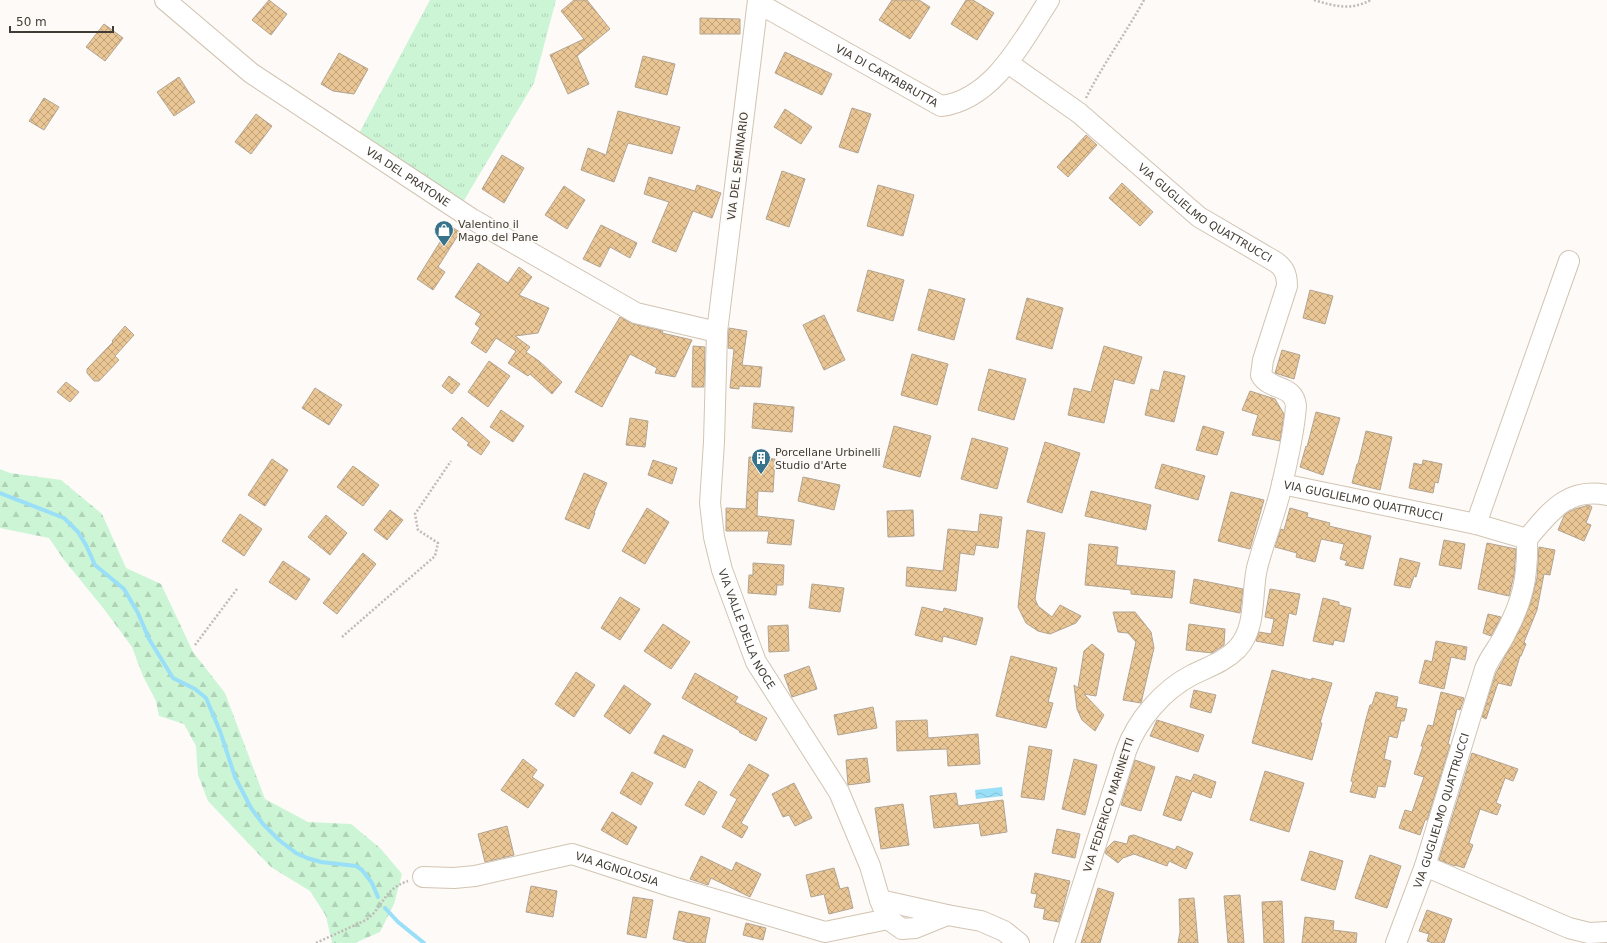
<svg xmlns="http://www.w3.org/2000/svg" width="1607" height="943" font-family="'DejaVu Sans',sans-serif">
<defs>
<pattern id="grass-tufts" width="24" height="20" patternUnits="userSpaceOnUse"><rect width="24" height="20" fill="#cbf5d5"/><path d="M3 7l-1-3M5 7V3M7 7l1-3M15 17l-1-3M17 17v-4M19 17l1-3" fill="none" stroke="#b0d3b7"/></pattern>
<pattern id="forest-firs" width="22" height="20" patternUnits="userSpaceOnUse"><rect width="22" height="20" fill="#cbf5d5"/><path d="M5 1l3.5 6h-7zM16 11l3.5 6h-7z" fill="#b0d3b7"/></pattern>
<pattern id="water-waves" width="16" height="10" patternUnits="userSpaceOnUse"><rect width="16" height="10" fill="#9adff8"/><path d="M0 5q4-4 8 0t8 0" fill="none" stroke="#86c0d5"/></pattern>
<pattern id="building-cross-hatch" width="8" height="8" patternUnits="userSpaceOnUse"><rect width="8" height="8" fill="#ebc695"/><path d="M0 0l8 8M0 8l8-8" fill="none" stroke="#c0a27a"/></pattern>
</defs>
<rect width="100%" height="100%" fill="#fdfaf7"/>
<path fill="url(#grass-tufts)" d="M430,0H556L534,83L457,212L355,141Z"/>
<path fill="url(#forest-firs)" d="M0,469L10,473L61,480L102,514L126,568L161,584L193,652L225,693L265,799L308,822L351,824L380,848L402,874L394,904L380,932L355,943H332L326,916L310,891L271,867L208,801L198,775L196,746L184,724L159,716L156,701L143,676L132,647L104,609L64,560L49,538L0,528Z"/>
<path fill="url(#water-waves)" d="M1002,787L1003,796L976,799L975,790Z"/>
<g fill="none" stroke-linecap="round" stroke-linejoin="round">
<path stroke="#9adff8" stroke-width="4" d="M0,493L64,518L78,532L86,545L95,565L124,589L138,613L149,639L173,678L195,689L206,698L220,731L235,777L251,808L263,824L279,840L296,853L307,858L321,862L356,866L362,870L372,883L378,897
M385,908L398,922L424,943"/>
</g>
<path fill="url(#building-cross-hatch)" stroke="#b2a492" d="M269,0L287,14L271,35L252,20Z
M574,0H587L610,29L577,56L589,84L568,94L550,55L584,39L561,11Z
M892,0H919L930,7L910,39L879,20Z
M966,0H973L994,13L977,40L951,24Z
M700,18L740,19V34H700Z
M104,24L123,38L105,61L86,47Z
M785,52L832,74L822,95L775,73Z
M339,53L368,69L354,94L333,91L321,84Z
M643,56L675,64L667,95L635,87Z
M179,77L195,102L174,116L157,92Z
M44,98L59,107L44,130L29,121Z
M852,108L871,114L858,153L839,147Z
M785,109L812,127L801,144L774,127Z
M618,111L680,127L672,154L628,143L614,182L581,170L588,148L606,155Z
M256,114L272,126L251,154L235,142Z
M1086,135L1097,145L1068,177L1057,167Z
M502,155L524,168L504,203L482,189Z
M782,171L805,179L789,227L766,219Z
M649,177L695,191L697,185L721,193L712,218L693,211L676,252L652,242L669,202L644,194Z
M1122,183L1153,212L1140,226L1109,198Z
M878,185L914,195L903,236L867,226Z
M564,186L585,200L567,229L545,215Z
M601,225L637,243L630,258L610,247L600,267L583,259Z
M450,226L460,232L438,267L445,272L433,290L417,279Z
M478,263L508,283L519,267L532,277L519,295L549,308L538,333L515,336L530,347L526,352L539,361L562,382L552,394L530,374L528,376L508,363L516,351L496,338L486,353L471,343L480,328L475,324L481,314L455,297Z
M868,270L904,280L893,321L857,311Z
M929,289L965,299L954,340L918,330Z
M1310,290L1333,296L1325,324L1303,318Z
M1027,298L1063,308L1052,349L1016,339Z
M824,315L845,360L824,370L803,325Z
M620,317L633,324L663,331L662,333L692,340L675,377L655,373L657,368L630,354L602,407L575,392Z
M125,326L134,335L115,356L119,360L99,381H94L87,373V369L113,342L112,341Z
M729,328L747,331L742,365L762,367L760,387L739,386V389L730,388L734,349L728,348Z
M693,346L705,347L704,387H692Z
M1104,346L1142,357L1134,384L1114,379L1104,423L1068,415L1074,388L1091,392Z
M1282,350L1300,355L1294,379L1275,373Z
M912,354L948,364L937,405L901,395Z
M489,361L510,376L488,407L468,392Z
M989,369L1026,379L1014,420L978,410Z
M1164,371L1185,376L1174,422L1145,415L1151,389L1159,391Z
M449,376L460,384L452,394L442,386Z
M66,382L79,392L70,402L57,392Z
M315,388L342,405L329,425L302,408Z
M1250,391L1275,399L1284,414L1280,441L1252,435L1258,415L1242,410Z
M754,403L794,407L792,432L752,428Z
M501,410L524,426L513,442L490,427Z
M1316,412L1340,418L1323,475L1300,467L1306,446L1307,447Z
M462,417L490,442L481,455L467,445L469,443L452,429Z
M630,418L648,421L645,447L626,445Z
M894,426L931,436L920,477L883,467Z
M1203,426L1224,432L1217,455L1196,450Z
M1366,431L1392,437L1380,490L1352,483L1357,464H1358Z
M972,438L1008,448L997,489L961,479Z
M1045,442L1080,453L1062,513L1027,502Z
M749,457L775,459L773,492L758,491L757,516L794,520L791,545L767,543L769,531H726V508L746,509Z
M272,459L288,470L265,506L248,495Z
M653,460L677,468L672,484L648,475Z
M1423,460L1442,464L1438,483L1435,482L1433,493L1409,488L1414,463L1422,465Z
M1162,464L1205,476L1198,500L1155,488Z
M353,466L379,485L363,506L337,487Z
M584,473L607,483L594,513H595L589,529L565,519Z
M803,477L840,485L834,510L798,501Z
M1091,491L1151,505L1146,530L1085,516Z
M1231,492L1264,500L1250,549L1218,541Z
M1589,505L1592,507L1586,523L1591,525L1584,541L1558,530L1564,516L1567,513L1575,509Z
M647,508L669,522L645,564L622,551Z
M1290,508L1308,513L1307,517L1330,523L1329,526L1371,536L1363,569L1345,565L1347,561L1340,559L1344,544L1321,539L1315,562L1296,557L1297,553L1275,547L1281,529L1284,530Z
M390,510L403,520L387,540L374,530Z
M913,510L914,536L888,537L887,511Z
M240,514L262,529L244,556L222,541Z
M980,514L1002,517L998,548L976,545L974,555L960,553L956,591L906,586L907,567L943,571L948,529L978,532Z
M326,515L347,533L330,555L308,537Z
M1027,530L1045,533L1035,599L1038,606L1052,617L1060,605L1081,616L1076,623L1050,634L1038,631L1026,623L1018,607Z
M1444,540L1465,544L1461,569L1439,565Z
M1487,543L1516,549L1514,575L1509,596L1478,589Z
M1089,544L1118,547L1116,565L1175,571L1172,598L1131,594V590L1085,585Z
M1539,547L1555,550L1550,575L1544,574L1537,610L1524,642L1526,644L1521,656H1520L1511,686L1498,683L1486,719L1482,717L1496,673L1521,627L1531,602L1537,578Z
M363,553L376,564L337,614L323,603Z
M1400,558L1420,563L1416,577L1414,576L1410,588L1394,585Z
M283,561L310,579L296,600L269,582Z
M753,563L784,565L783,585H777L776,595L748,593L749,575H753Z
M1194,579L1243,589L1240,613L1190,603Z
M812,584L844,588L840,612L809,608Z
M1270,589L1300,594L1296,615L1289,613L1283,646L1256,641L1259,632L1271,634L1274,619L1265,617Z
M620,597L640,609L620,640L601,628Z
M1323,598L1339,602V605L1351,608L1344,642L1334,640L1333,645L1313,641Z
M922,607L943,612L944,608L983,618L976,645L943,636L942,642L915,635Z
M1113,612H1135L1151,632L1154,648L1141,703L1123,700L1136,642L1128,633L1118,632Z
M1488,614L1501,617L1491,636L1483,633Z
M663,624L690,642L671,669L644,651Z
M1189,624L1225,629L1224,645L1212,653L1186,650Z
M788,625L789,651L769,652L768,626Z
M1436,641L1467,647L1465,660L1451,657L1444,689L1419,683L1425,660L1432,662Z
M1092,644L1104,654L1096,696L1084,694L1104,715L1095,731L1082,720L1077,709L1074,685L1078,688L1084,651Z
M1011,656L1057,668L1048,702L1053,703L1046,728L996,716Z
M809,666L817,689L792,697L784,675Z
M1272,670L1311,680L1312,678L1332,683L1320,723H1322L1312,760L1252,743Z
M576,672L595,685L574,717L555,704Z
M695,673L738,697L735,702L767,718L756,741L739,732L740,731L682,698Z
M624,685L651,704L630,734L604,716Z
M1194,690L1216,695L1211,713L1190,707Z
M1376,692L1398,697L1396,707L1407,709L1404,721H1401L1397,738L1389,736L1384,759L1391,761L1385,787L1378,786L1375,798L1350,792L1353,782L1351,781L1366,719L1370,705H1372Z
M1441,692L1464,698L1460,710L1457,709L1448,744L1450,745L1427,820H1425L1420,835L1399,828L1405,810L1412,812L1424,777L1414,774L1423,746H1421L1428,725L1433,726Z
M873,707L877,728L838,735L834,715Z
M927,720L928,738L978,734L980,764L948,766L947,749L897,751L896,721Z
M1157,720L1204,735L1198,752L1150,736Z
M663,735L693,750L685,768L654,753Z
M1029,746L1052,750L1044,800L1021,797Z
M1472,753L1518,769L1513,781L1505,778L1496,803L1501,805L1497,815L1480,809L1469,843L1473,845L1464,868L1455,865V866L1439,860Z
M867,758L870,782L848,785L846,760Z
M523,759L537,770L532,777L544,785L528,808L501,790Z
M1074,759L1097,765L1085,815L1062,809Z
M1135,760L1155,767L1141,811L1121,805Z
M749,764L769,775L741,823L748,827L742,838L722,827L737,799L730,795Z
M1265,771L1304,783L1289,832L1250,820Z
M632,772L653,783L641,805L620,793Z
M1194,774L1216,782L1211,798L1192,791L1181,821L1163,815L1176,776L1191,781Z
M699,781L717,792L704,815L685,805Z
M794,783L812,818L795,826L789,815L783,817L772,794Z
M956,793L958,806L1003,800L1007,832L981,836L979,823L934,828L930,796Z
M903,804L909,845L881,849L875,808Z
M612,812L637,827L627,845L601,830Z
M507,826L514,855L485,862L478,834Z
M1057,829L1080,834L1075,858L1052,853Z
M1134,835L1175,850L1177,846L1193,853L1186,869L1169,861L1167,866L1134,854L1123,858L1118,863L1105,853L1107,848L1114,841L1127,844L1129,836Z
M1310,851L1343,861L1335,890L1301,880Z
M1370,855L1401,866L1387,908L1355,898Z
M701,856L732,871L736,862L761,874L750,897L711,878L708,885L690,879Z
M834,868L840,889L848,887L853,908L829,914L824,894L811,897L806,875Z
M1035,873L1070,881L1059,922L1043,919L1045,909L1034,907L1037,894L1031,893Z
M531,886L557,891L553,917L526,912Z
M1098,888L1114,893L1100,943H1081Z
M1240,895L1244,943H1228L1224,896Z
M633,897L653,900L646,938L627,934Z
M1194,898L1198,943H1178L1180,932L1179,899Z
M1282,901L1284,943H1264L1262,902Z
M1427,910L1452,919L1444,943H1433L1427,941L1429,934L1419,931Z
M679,911L710,918L705,943H690L673,939Z
M1305,917L1334,921L1333,930L1357,933L1356,943H1302Z
M746,923L766,928L763,940L743,935Z"/>
<g fill="none" stroke-linecap="round" stroke-linejoin="round">
<g stroke="#d2c4b2" stroke-width="22">
<g id="minor">
<path id="s1" d="M165,0L251,73L472,219L636,313L717,332"/>
<path id="s2" d="M758,0L717,332L714,442L710,503L714,537L722,570L756,662L839,792L870,866L880,900L888,919L902,929L915,928L947,915"/>
<path id="s3" d="M758,3L941,106C993,100 1023,40 1049,0"/>
<path id="s4" d="M1008,63L1079,113L1199,217L1274,261C1284,267 1287,274 1287,286L1263,360L1261,375C1270,391 1294,384 1296,406C1294,432 1288,459 1282,484C1276,513 1264,540 1257,568C1251,595 1257,628 1237,649C1224,662 1208,667 1192,675C1163,690 1137,720 1126,751L1064,943"/>
<path id="s5" d="M1282,484L1476,524L1527,539"/>
<path d="M1476,524L1569,261"/>
<path d="M1527,539C1550,512 1567,487 1607,495"/>
<path d="M1425,866L1569,928L1589,933L1607,932"/>
<path id="s6" d="M423,877L454,878L475,876L572,854L673,887L825,932L888,919"/>
<path d="M880,900L947,915L981,921L1004,931L1019,943"/>
<path id="s7" d="M1396,943L1425,866L1485,669C1490,656 1499,647 1505,634C1523,601 1528,577 1527,539"/>
</g>
</g>
<path stroke="#bfbbb7" stroke-width="2.5" stroke-dasharray="2 2" stroke-linecap="butt" d="M1314,0C1334,6 1350,11 1371,0
M1086,98C1103,64 1126,33 1144,0
M342,637L435,556L438,543L418,530L415,514L451,461
M195,645L237,589
M316,943L366,920C384,907 383,889 408,881"/>
<use href="#minor" stroke="#fff" stroke-width="20"/>
</g>
<defs>
<g id="shop-pin" transform="scale(1)"><path d="M0 17L-7.5 6A9.5 9.5 0 1 1 7.5 6Z" fill="#37738a" stroke="#fdfaf7"/><path d="M-5-2.5h2.3a2.7 3.5 0 0 1 5.4 0H5L5.5 6h-11ZM-1.5-2.5h3a1.5 2.3 0 0 0-3 0Z" fill="#fff"/></g>
<g id="building-pin" transform="scale(1)"><path d="M0 17L-7.5 6A9.5 9.5 0 1 1 7.5 6Z" fill="#37738a" stroke="#fdfaf7"/><path d="M-4-6H4V6H1V3H-1V6H-4ZM-2.5-4.3h1.7v1.8h-1.7ZM.8-4.3h1.7v1.8H.8ZM-2.5-1h1.7V.8h-1.7ZM.8-1h1.7V.8H.8Z" fill="#fff"/></g>
</defs>
<g fill-rule="evenodd">
<use href="#shop-pin" x="444" y="230"/>
<use href="#building-pin" x="761" y="458"/>
</g>
<g text-anchor="middle" dominant-baseline="central" stroke-width="3.5" stroke-linejoin="round" paint-order="stroke">
<g font-size="11" fill="#413c34" stroke="#fdfaf7">
<text stroke="none"><textPath href="#s3" startOffset="148">VIA DI CARTABRUTTA</textPath></text>
<text transform="translate(738 166) rotate(-83)">VIA DEL SEMINARIO</text>
<text stroke="none"><textPath href="#s1" startOffset="301">VIA DEL PRATONE</textPath></text>
<text stroke="none"><textPath href="#s4" startOffset="248">VIA GUGLIELMO QUATTRUCCI</textPath></text>
<text stroke="none"><textPath href="#s5" startOffset="83">VIA GUGLIELMO QUATTRUCCI</textPath></text>
<text stroke="none"><textPath href="#s2" startOffset="638">VIA VALLE DELLA NOCE</textPath></text>
<text transform="translate(1109 805) rotate(-72)">VIA FEDERICO MARINETTI</text>
<text stroke="none"><textPath href="#s7" startOffset="140">VIA GUGLIELMO QUATTRUCCI</textPath></text>
<text stroke="none"><textPath href="#s6" startOffset="199">VIA AGNOLOSIA</textPath></text>
</g>
<g font-size="11" fill="#413c34" stroke="#fdfaf7" text-anchor="start">
<text x="458" y="224">Valentino il<tspan x="458" dy="13">Mago del Pane</tspan></text>
<text x="775" y="452">Porcellane Urbinelli<tspan x="775" dy="13">Studio d'Arte</tspan></text>
</g>
</g>
<path d="M10 26v6h103v-6" fill="none" stroke="#413c34" stroke-width="2"/>
<text x="16" y="26" font-size="12" fill="#413c34" stroke="#fdfaf7" stroke-width="3" paint-order="stroke">50 m</text>
</svg>
